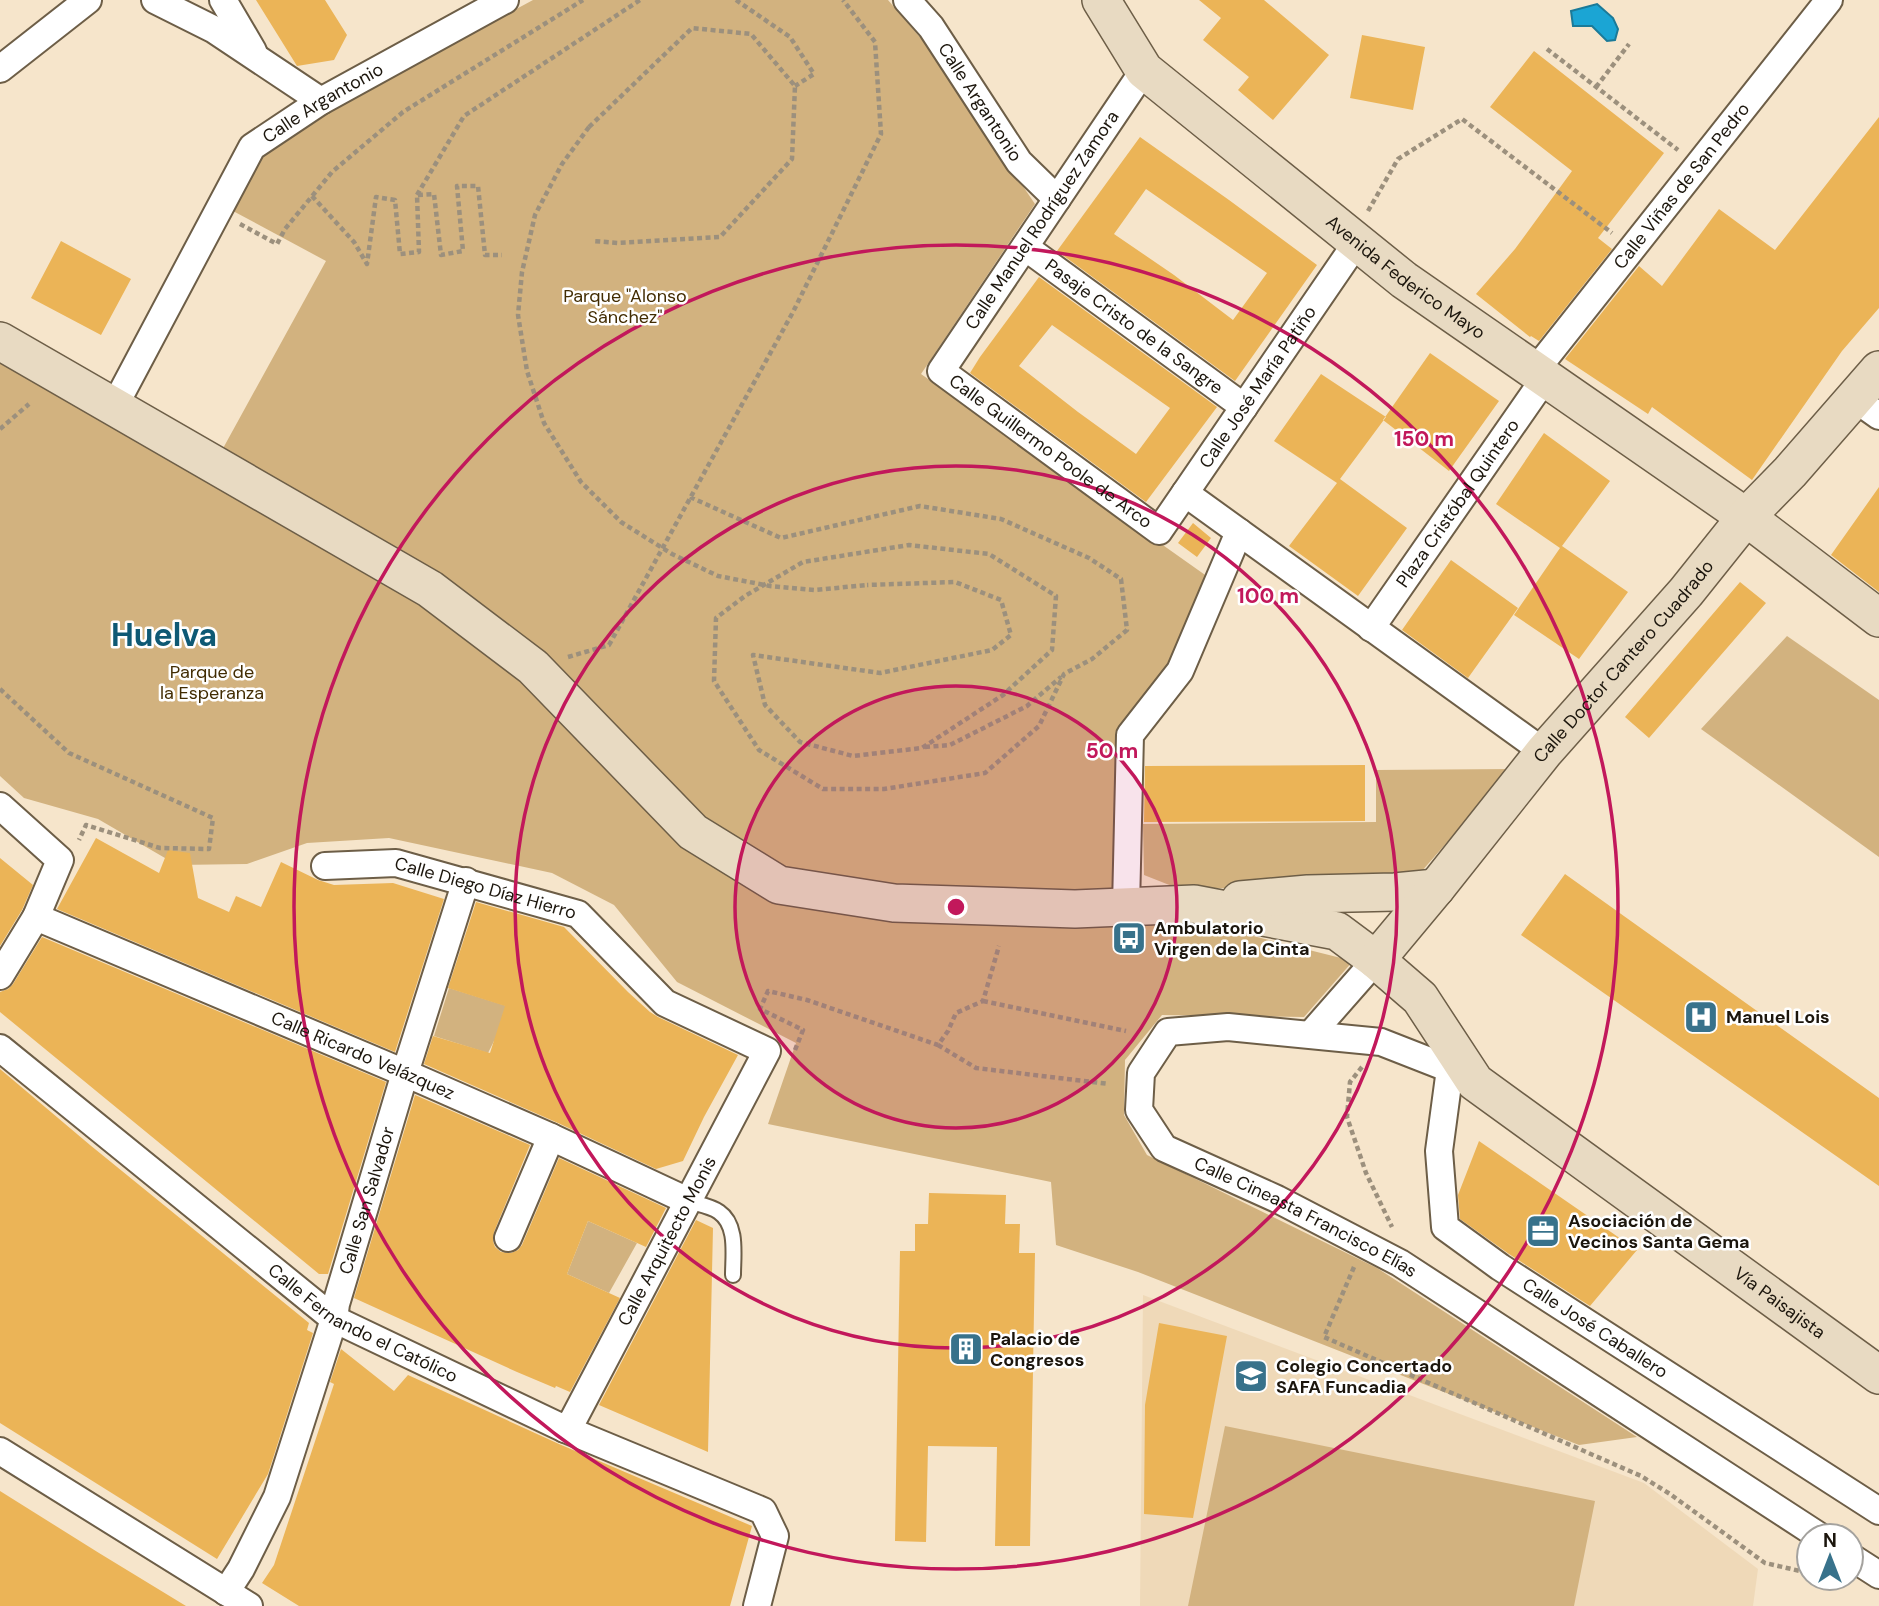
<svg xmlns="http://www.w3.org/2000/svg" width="1879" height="1606" font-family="'DM Sans',sans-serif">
<rect width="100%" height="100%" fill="#f6e5cb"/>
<path fill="#efd9b8" d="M1143,1295L1644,1483L1758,1569L1753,1606H1140Z"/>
<path fill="#d2b27f" d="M533,0H888L930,49L1035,204L921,374L1208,577L1171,659L1116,735L1115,897L898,891L781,871L699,820L544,659L221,452L326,261L233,211L258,156L320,116Z
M0,359L417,598L526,678L685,844L906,917L1201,923L1353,961L1304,1017L1162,1015L1125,1060L1124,1115L1147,1155L1377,1268L1637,1437L1579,1445L1138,1272L1056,1245L1051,1182L768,1124L796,1043L677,982L614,905L552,873L389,838L307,843L247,864L177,865L98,819L24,798L0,776Z
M1787,636L1879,700V857L1701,729Z
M1511,769L1414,880L1182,890L1144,875L1143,824L1376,822V770Z
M449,988L529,1013L494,1041L488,1053L434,1036Z
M588,1221L637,1243L609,1293L567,1274Z
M1225,1426L1595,1501L1574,1606H1188Z"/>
<path fill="#1ba5d4" stroke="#1b7a98" stroke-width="2" d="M1597,4L1613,18L1618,29L1615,40L1607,41L1592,26H1573L1571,11Z"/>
<path fill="#ebb457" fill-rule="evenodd" d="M256,0H325L347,35L334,60L297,66Z
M1199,0H1264L1329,55L1273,120L1238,90L1249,77L1203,40L1221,18Z
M1362,35L1425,47L1413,110L1350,98Z
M1534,51L1664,153L1598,238L1612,249L1539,341L1531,336L1530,337L1476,294L1515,249L1572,171L1490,107Z
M1879,117V308L1842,351L1752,480L1652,407L1648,414L1565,359L1639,266L1662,286L1719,209L1775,250Z
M1140,137L1229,200L1317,265L1235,381L1057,251ZM1146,189L1267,273L1233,320L1174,275L1114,234Z
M61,241L131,279L101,335L31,298Z
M1039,277L1217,407L1146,502L970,373L980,357ZM1052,325L1170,408L1136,454L1078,412L1019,366Z
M1430,353L1499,401L1449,471L1383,420Z
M1321,374L1386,417L1340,479L1407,528L1358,596L1289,546L1337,483L1274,441Z
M1544,433L1610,481L1562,546L1628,592L1579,659L1514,615L1560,548L1496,504Z
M1879,487V592L1831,555Z
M1193,523L1211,538L1197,557L1178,543Z
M1451,560L1518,608L1468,678L1402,630Z
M1740,582L1766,603L1649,738L1625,717Z
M1365,765V821L1144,822L1145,766Z
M96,838L159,873L168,850L190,853L198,898L229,912L236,896L261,907L281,862L318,880L334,885L393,883L444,899L395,1052L57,909Z
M0,858L33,885L22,910L0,946Z
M1565,874L1879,1098V1186L1521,935Z
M476,902L564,927L628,992L650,1012L658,1017L738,1055L704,1117L683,1161L656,1169L558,1123L424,1064L433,1036L490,1053L505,1006L448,988Z
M42,937L386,1082L328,1274H319L0,1012V992L8,989L13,984Z
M0,1069L90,1145L309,1323L307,1330L313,1333L268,1474L217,1559L0,1423Z
M415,1095L530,1145L494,1232L493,1241L495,1247L501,1252L511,1253L518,1250L522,1245L559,1158L666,1208L646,1247L588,1221L567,1274L620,1298L570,1392L556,1386L555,1388L517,1372L354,1298Z
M1479,1141L1637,1250L1590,1306L1509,1254L1460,1219L1458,1195Z
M929,1193L1006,1195L1005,1224H1020L1019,1253H1035L1030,1546H995L997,1447L928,1446L926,1542L895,1541L900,1251H915V1224H928Z
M696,1220L713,1228L708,1452L599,1405Z
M1159,1323L1227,1336L1193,1518L1144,1514L1145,1405Z
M341,1349L394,1391L408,1375L559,1444L752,1526L730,1606H299L262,1583L274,1565L334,1384L330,1382Z
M0,1491L99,1553L186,1606H0Z"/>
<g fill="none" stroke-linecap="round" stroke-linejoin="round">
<g stroke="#6d5e47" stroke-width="18">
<path id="lane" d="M688,1201C697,1204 711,1206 719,1212C738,1225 733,1255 733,1275"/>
</g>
<g stroke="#6d5e47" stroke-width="30">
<g id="street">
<path d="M155,0L213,29L321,101"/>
<path d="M223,0L253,51"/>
<path id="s1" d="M907,0L931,27L1019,162L1057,199"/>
<path d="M0,69L88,0"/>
<path id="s2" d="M1144,70L941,371L1159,531L1357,242"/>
<path id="s3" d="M1025,247L1244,407"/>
<path id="s4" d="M1535,371L1829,0"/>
<path d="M1855,399L1879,416"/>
<path id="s5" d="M114,407L252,147L321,101L505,0"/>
<path d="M1185,493L1544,752"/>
<path id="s6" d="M1371,628L1545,378"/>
<path d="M0,806L60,860L36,917L0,976"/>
<path id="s7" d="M325,866L396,863L578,914L665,1003L767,1051L573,1420L565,1429"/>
<path d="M1126,907L1130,735L1180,671L1239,532"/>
<path id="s8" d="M36,917L405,1073L551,1137L688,1201"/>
<path d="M1311,1034L1376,960"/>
<path id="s9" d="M0,1048L334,1319L565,1429L763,1511L775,1536L757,1606"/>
<path id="s10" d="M1450,1069L1439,1151L1445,1227L1500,1267L1879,1511"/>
<path id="s11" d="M1474,1081L1450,1069L1381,1042L1228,1027L1168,1032L1141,1073L1139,1110L1164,1148L1277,1199L1400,1263L1819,1536"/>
<path d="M508,1238L551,1137"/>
<path d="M0,1451L249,1606"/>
<path d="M1851,1557L1879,1575"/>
<path id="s12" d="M226,1592L241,1569L277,1497L334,1319L336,1304L405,1073L466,881"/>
</g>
</g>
<g stroke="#6d5e47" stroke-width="40">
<g id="secondary">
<path id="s13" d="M1101,0L1144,70L1404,280L1746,517L1879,618"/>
<path id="s14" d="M0,341L430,589L533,667L693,832L779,885L894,903L1075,909L1194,904L1337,931L1376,960L1420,998L1475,1082L1879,1375"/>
<path d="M1240,900L1308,894L1395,892L1436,888"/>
<path id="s15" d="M1376,960L1436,888L1544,752L1686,592L1746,517L1790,472L1879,370"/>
</g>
</g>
<path stroke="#9c907d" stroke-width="4.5" stroke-dasharray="5 3.5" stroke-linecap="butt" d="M736,0L790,37L814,74L795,86
M1547,49L1678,150
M1596,87L1629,44
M589,127L692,28L751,34L795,86L792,159L720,237L618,243L593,241
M417,195L464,116L640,0
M312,196L354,242L367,264L376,197L395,200L400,254L419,252L417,195L434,194L441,255L463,251L457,186H478L485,255H502
M1368,211L1398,159L1462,119L1612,233
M240,224L277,244L285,229L332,172L403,112L583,0
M0,429L29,404
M690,497L781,538L920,506L1001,519L1089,558L1121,579L1127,630L1092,659L1064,674L1039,726L985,773L884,789H823L759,750L714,681L716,618L745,596L803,562L909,545L989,554L1056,596L1052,650L1003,695L922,748L853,756L800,742L765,705L753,655L880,673L992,650L1011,635L1001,600L955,582L867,585
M568,657L609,645L793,312L881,134L875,42L843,0
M0,689L69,753L213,818L209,849L160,848L86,825L79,840
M925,747L950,745L1027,706L1061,677
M983,1001L1126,1031
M938,1045L976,1068L1109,1084
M795,1050L803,1030L760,1009L768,991L807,1000L938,1045L948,1031L956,1013L983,1001L999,946
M1362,1067L1350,1082L1347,1117L1366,1173L1392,1227
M1354,1267L1324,1337L1641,1476L1670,1494L1765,1563L1809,1573"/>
<use href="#lane" stroke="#fff" stroke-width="14"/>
<use href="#street" stroke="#fff" stroke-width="26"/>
<use href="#secondary" stroke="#e8dac2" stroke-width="37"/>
<path stroke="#9c907d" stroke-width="4.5" stroke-dasharray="5 3.5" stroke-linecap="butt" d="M589,127L562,164L535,215L522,272L518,315L527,371L544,423L581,482L621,522L672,554L718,576L770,586L815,590L867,585"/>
</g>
<circle cx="956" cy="907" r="221" fill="#c2185b" fill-opacity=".12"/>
<g fill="none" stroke="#c2185b" stroke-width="3.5">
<circle cx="956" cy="907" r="221"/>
<circle cx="956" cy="907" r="441"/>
<circle cx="956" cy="907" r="662"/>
</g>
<defs>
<g id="bus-square" transform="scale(1.75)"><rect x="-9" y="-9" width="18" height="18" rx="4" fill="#38728b" stroke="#fff"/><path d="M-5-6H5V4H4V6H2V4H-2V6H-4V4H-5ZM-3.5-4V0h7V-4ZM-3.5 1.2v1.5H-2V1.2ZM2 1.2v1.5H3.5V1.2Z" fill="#fff"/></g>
<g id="hospital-square" transform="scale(1.75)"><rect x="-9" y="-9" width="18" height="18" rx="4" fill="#38728b" stroke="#fff"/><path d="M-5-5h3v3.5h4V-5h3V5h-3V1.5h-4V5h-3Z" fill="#fff"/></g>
<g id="office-square" transform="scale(1.75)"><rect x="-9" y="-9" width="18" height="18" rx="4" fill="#38728b" stroke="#fff"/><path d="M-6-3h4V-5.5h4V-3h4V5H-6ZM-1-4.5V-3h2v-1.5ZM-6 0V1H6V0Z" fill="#fff"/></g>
<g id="building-square" transform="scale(1.75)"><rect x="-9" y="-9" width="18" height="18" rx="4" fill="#38728b" stroke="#fff"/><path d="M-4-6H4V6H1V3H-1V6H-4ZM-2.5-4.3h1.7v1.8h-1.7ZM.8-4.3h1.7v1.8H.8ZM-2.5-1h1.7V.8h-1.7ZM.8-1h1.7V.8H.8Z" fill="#fff"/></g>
<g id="school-square" transform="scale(1.75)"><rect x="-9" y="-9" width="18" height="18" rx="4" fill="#38728b" stroke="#fff"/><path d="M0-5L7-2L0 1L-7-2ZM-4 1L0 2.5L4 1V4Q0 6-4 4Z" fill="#fff"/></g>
</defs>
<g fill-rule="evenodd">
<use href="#bus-square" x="1129" y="938"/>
<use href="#hospital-square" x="1701" y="1017"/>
<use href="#office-square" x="1543" y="1231"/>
<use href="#building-square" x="966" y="1349"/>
<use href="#school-square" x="1251" y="1376"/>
</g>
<g text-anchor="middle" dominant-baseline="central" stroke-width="5" stroke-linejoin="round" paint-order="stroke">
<g font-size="18" fill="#1c160d" stroke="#fff">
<text stroke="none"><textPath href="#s1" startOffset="126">Calle Argantonio</textPath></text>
<text stroke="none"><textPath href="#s5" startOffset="378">Calle Argantonio</textPath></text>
<text stroke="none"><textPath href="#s4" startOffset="236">Calle Viñas de San Pedro</textPath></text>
<text transform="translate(1042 220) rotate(-56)">Calle Manuel Rodríguez Zamora</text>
<text stroke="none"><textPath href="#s13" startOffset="416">Avenida Federico Mayo</textPath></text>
<text stroke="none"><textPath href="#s3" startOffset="135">Pasaje Cristo de la Sangre</textPath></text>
<text stroke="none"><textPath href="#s2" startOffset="808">Calle José María Patiño</textPath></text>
<text stroke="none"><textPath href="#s2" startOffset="499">Calle Guillermo Poole de Arco</textPath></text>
<text stroke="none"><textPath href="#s6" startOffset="152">Plaza Cristóbal Quintero</textPath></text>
<text stroke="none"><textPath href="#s15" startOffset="388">Calle Doctor Cantero Cuadrado</textPath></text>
<text stroke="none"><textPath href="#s7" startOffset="164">Calle Diego Díaz Hierro</textPath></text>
<text stroke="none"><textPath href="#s8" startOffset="355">Calle Ricardo Velázquez</textPath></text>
<text stroke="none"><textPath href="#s12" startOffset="418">Calle San Salvador</textPath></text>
<text stroke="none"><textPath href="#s11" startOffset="604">Calle Cineasta Francisco Elías</textPath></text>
<text transform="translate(667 1241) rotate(-62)">Calle Arquitecto Monis</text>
<text stroke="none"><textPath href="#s14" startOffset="2102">Vía Paisajista</textPath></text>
<text stroke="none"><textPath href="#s9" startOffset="457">Calle Fernando el Católico</textPath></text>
<text stroke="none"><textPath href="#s10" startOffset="340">Calle José Caballero</textPath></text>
</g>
<g font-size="18" fill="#422c02" stroke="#fff">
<text x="625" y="296">Parque "Alonso<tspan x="625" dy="21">Sánchez"</tspan></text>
<text x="212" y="672">Parque de<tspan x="212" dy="21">la Esperanza</tspan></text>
</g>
<g font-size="18" font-weight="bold" fill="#1c160d" stroke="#fff" text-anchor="start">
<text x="1154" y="928">Ambulatorio<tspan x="1154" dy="21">Virgen de la Cinta</tspan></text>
<text x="1726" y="1017">Manuel Lois</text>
<text x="1568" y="1221">Asociación de<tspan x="1568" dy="21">Vecinos Santa Gema</tspan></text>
<text x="990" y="1339">Palacio de<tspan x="990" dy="21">Congresos</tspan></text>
<text x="1276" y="1366">Colegio Concertado<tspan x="1276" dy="21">SAFA Funcadia</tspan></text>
</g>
<g font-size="32" font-weight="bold" fill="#0e5974" stroke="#fff">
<text x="164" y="635">Huelva</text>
</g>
</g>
<circle cx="956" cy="907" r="10" fill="#c2185b" stroke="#fff" stroke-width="3.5"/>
<g font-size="21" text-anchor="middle" font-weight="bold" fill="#c2185b" stroke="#fff" stroke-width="5" stroke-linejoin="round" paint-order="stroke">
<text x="1424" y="446">150 m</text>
<text x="1268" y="603">100 m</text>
<text x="1112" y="758">50 m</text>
</g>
<g transform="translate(1830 1557)"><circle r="33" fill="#ffffff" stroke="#a4a29e" stroke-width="2"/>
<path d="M0-5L12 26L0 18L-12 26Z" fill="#38728b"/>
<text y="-10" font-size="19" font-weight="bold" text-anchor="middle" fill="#1c160d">N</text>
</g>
</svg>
